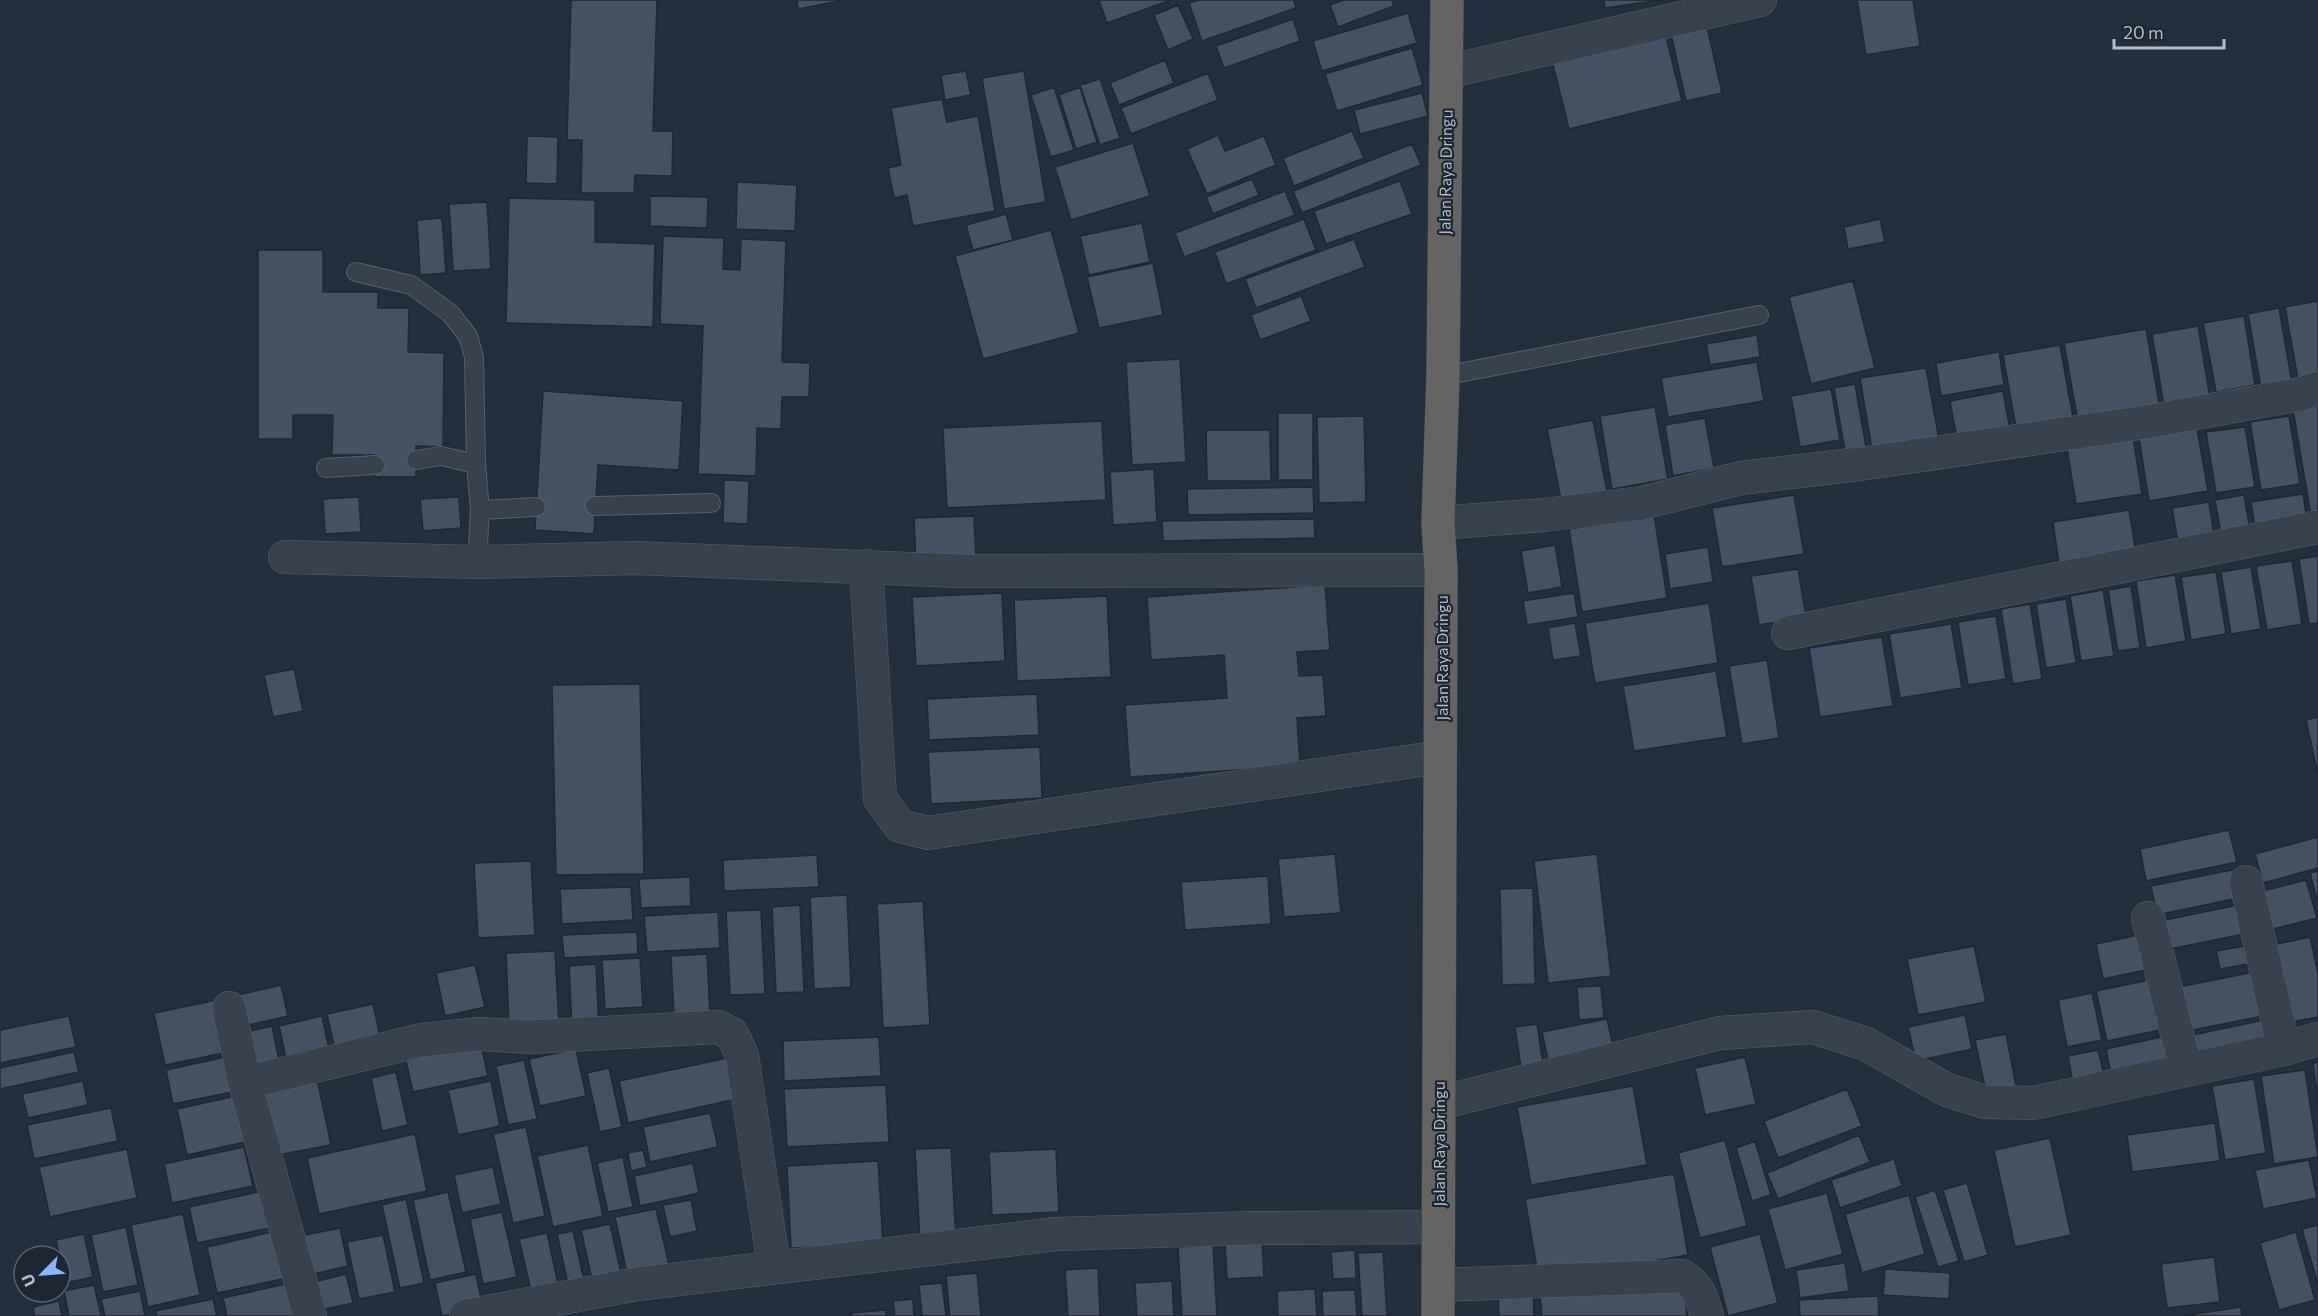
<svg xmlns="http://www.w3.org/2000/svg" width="2318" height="1316" font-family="Commissioner,sans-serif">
<rect width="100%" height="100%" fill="#242f3e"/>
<path fill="#455162" stroke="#1f2835" stroke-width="1.5" d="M571,0H657L653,131H673L672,176L635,175L634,193H581L582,140H567Z
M797,0H845L798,9Z
M1099,0H1171L1107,23Z
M1199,0H1294L1296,8L1202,41L1189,3Z
M1343,0H1392L1394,6L1338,27L1330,5Z
M1604,0H1661L1605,8Z
M1857,0H1913L1920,46L1866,55Z
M1178,5L1193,39L1168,50L1154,15Z
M1408,13L1417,43L1322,71L1313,41Z
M1293,19L1300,41L1224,68L1216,46Z
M1707,26L1722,93L1686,101L1671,34Z
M1665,33L1682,101L1569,129L1552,61Z
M1412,48L1423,85L1337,111L1325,74Z
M1165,60L1174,83L1119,105L1110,83Z
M966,71L971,95L945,100L941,75Z
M1024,71L1046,202L1004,209L982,78Z
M1208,73L1218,100L1131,134L1121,108Z
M1100,79L1120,138L1100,145L1080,85Z
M1054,87L1074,150L1051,157L1031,95Z
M1080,87L1097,142L1076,149L1059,95Z
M1422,93L1428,116L1360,134L1354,110Z
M942,99L947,122L978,116L995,211L913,226L907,195L894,198L888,168L901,165L891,108Z
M1352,131L1364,158L1294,186L1283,158Z
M1218,135L1225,151L1264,136L1276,165L1207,194L1187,149Z
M527,136L558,137L557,184L526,183Z
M1133,143L1150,196L1071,220L1055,167Z
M1412,144L1421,165L1302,213L1293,191Z
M1252,179L1259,195L1213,214L1206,197Z
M1400,181L1412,214L1326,244L1314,211Z
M737,182L797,185L795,231L736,229Z
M1285,191L1295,215L1184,257L1175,233Z
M650,196L708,197L707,228L650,226Z
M509,198L595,200V242L655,244L653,327L506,323Z
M487,202L491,269L453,271L449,204Z
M1006,214L1013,240L973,250L966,225Z
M442,218L446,273L420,275L417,220Z
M1304,219L1316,250L1226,284L1215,252Z
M1880,219L1885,242L1848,249L1844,227Z
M1142,223L1150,262L1089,275L1080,236Z
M1051,230L1079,333L983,359L955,256Z
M663,236L724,238L723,269L740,270L741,239L786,241L782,362L810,363L809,397H782L781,429L757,428L756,476L698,474L703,326L660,324Z
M1354,239L1365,267L1256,308L1245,279Z
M258,250H323V292H378V308H409L408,352L444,353L443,447L416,446V477H375V455H332L333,415H293V439H258Z
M1153,263L1163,315L1099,328L1087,277Z
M1853,281L1875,368L1811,384L1789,297Z
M1301,296L1311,321L1260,340L1251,315Z
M2318,301V381L2299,385L2285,307Z
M2279,308L2292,383L2261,388L2248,314Z
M2244,316L2255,385L2216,392L2203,323Z
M2198,326L2211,404L2165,412L2152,334Z
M2146,329L2160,408L2078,422L2064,343Z
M1757,335L1760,357L1710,365L1706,344Z
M2060,345L2073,418L2016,428L2003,355Z
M1999,352L2004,385L1941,396L1936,363Z
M1180,359L1186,462L1132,465L1126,362Z
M1757,362L1764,401L1668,417L1661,378Z
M1926,368L1940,445L1873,456L1860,378Z
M1855,384L1866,447L1845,451L1834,388Z
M1831,389L1840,440L1800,447L1791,396Z
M543,391L683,401L679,470L598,465L594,534L535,530Z
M2003,391L2010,430L1957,439L1950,401Z
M2318,406V521L2312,522L2293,409Z
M1655,407L1668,479L1612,489L1600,416Z
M1278,413H1313V480H1278Z
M1364,416L1366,502L1319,503L1317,417Z
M2289,416L2300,484L2261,490L2250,422Z
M1705,418L1714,468L1673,476L1665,425Z
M1593,420L1608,496L1562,505L1547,429Z
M1102,421L1106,500L947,508L943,428Z
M2196,423L2208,491L2149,501L2138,432Z
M2245,427L2255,487L2216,493L2206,432Z
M1206,430H1270L1271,481H1207Z
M2132,431L2142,494L2076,504L2066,442Z
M1154,469L1157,522L1113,525L1110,472Z
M724,480L749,481L748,524L723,523Z
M1313,487L1314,513L1188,515L1187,489Z
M2303,494L2308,526L2256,534L2251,502Z
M1794,495L1804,554L1722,567L1712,508Z
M2244,495L2251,536L2222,540L2215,500Z
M359,497L361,532L325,534L323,499Z
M459,497L461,528L423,531L420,499Z
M2209,502L2215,542L2179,548L2172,508Z
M2129,510L2136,552L2059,564L2053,522Z
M1654,515L1667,598L1582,612L1569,529Z
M974,516L976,560L916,563L914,518Z
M1314,519L1315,538L1163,541L1162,521Z
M1555,545L1562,587L1528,593L1521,551Z
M1708,547L1713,582L1670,589L1665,554Z
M2318,556V623L2309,624L2299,559Z
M2292,561L2302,624L2267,630L2256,566Z
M2251,567L2261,629L2231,634L2221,572Z
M1798,569L1806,617L1759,625L1751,576Z
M2216,572L2226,634L2191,640L2181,577Z
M2175,575L2186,641L2146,648L2136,581Z
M1325,585L1330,650L1297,652L1299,676L1323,675L1326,716L1297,718L1300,766L1130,777L1125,705L1227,698L1224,655L1151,660L1147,597Z
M2131,586L2140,648L2118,651L2108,590Z
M2103,590L2114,656L2081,661L2070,596Z
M1002,593L1005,661L916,666L912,597Z
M1574,593L1578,617L1527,625L1523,601Z
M1107,596L1111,677L1017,681L1014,600Z
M2066,599L2076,663L2046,668L2036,604Z
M1709,603L1718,663L1595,683L1585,623Z
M2030,604L2042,679L2013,684L2001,609Z
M1996,616L2006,679L1968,685L1958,622Z
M1575,623L1581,656L1553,660L1548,628Z
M1951,624L1962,688L1900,698L1889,634Z
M1882,637L1893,706L1820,717L1809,648Z
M1767,660L1779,738L1742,744L1729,666Z
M294,669L303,711L273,717L264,675Z
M1716,671L1727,737L1634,751L1623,686Z
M640,684L644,874L556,875L552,685Z
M1037,694L1039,735L929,740L927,699Z
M2318,717V775L2306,720Z
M1040,747L1042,798L931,804L928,752Z
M2229,830L2237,862L2146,881L2140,849Z
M2318,837V868L2263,883L2255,854Z
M1335,854L1341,913L1284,917L1278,859Z
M1597,854L1611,976L1548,983L1534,861Z
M817,855L819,887L724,891L723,860Z
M531,861L535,935L478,938L474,863Z
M2237,869L2243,897L2157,915L2151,886Z
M2318,871V904L2310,873Z
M1268,876L1271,924L1185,930L1181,882Z
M690,877L691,906L641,908L639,879Z
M2306,880L2317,918L2265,931L2255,893Z
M631,887L633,920L562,924L560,889Z
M1533,888L1535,984L1502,985L1500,889Z
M847,895L851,987L814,989L810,897Z
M923,901L930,1025L883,1028L877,904Z
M2243,904L2249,933L2165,950L2160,921Z
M800,905L804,992L776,993L772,907Z
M761,910L765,994L730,995L726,911Z
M718,912L720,948L647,952L644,916Z
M637,932L638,954L564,958L562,935Z
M2148,933L2155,968L2103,979L2096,944Z
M2310,937L2318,973V1017L2286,1023L2268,946Z
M2250,945L2254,963L2220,969L2216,951Z
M1974,946L1986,1002L1918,1015L1907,959Z
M555,951L559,1024L509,1026L506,953Z
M707,954L710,1014L674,1016L671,956Z
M640,958L643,1007L605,1009L602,960Z
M596,964L599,1028L572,1029L569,966Z
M475,965L485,1007L445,1016L436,973Z
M2259,971L2268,1015L2183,1032L2174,988Z
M2159,978L2170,1028L2107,1041L2096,991Z
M281,985L288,1016L240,1027L233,996Z
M1601,986L1604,1018L1579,1020L1577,987Z
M2092,993L2102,1040L2067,1047L2058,1000Z
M222,999L233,1051L165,1065L154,1013Z
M373,1004L382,1045L336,1055L327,1014Z
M1965,1015L1972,1049L1916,1061L1908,1027Z
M69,1016L76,1047L0,1063V1030Z
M322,1016L331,1059L288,1068L279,1026Z
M1607,1019L1615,1055L1550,1068L1542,1032Z
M2269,1019L2274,1042L2192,1058L2188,1036Z
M1537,1024L1544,1071L1522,1074L1515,1027Z
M272,1026L281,1070L246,1077L237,1034Z
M2006,1034L2016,1086L1986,1092L1975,1040Z
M2171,1035L2177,1066L2112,1079L2106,1049Z
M879,1037L881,1076L784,1081L783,1041Z
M480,1040L488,1076L413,1092L405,1056Z
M576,1049L586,1096L540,1106L529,1059Z
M2098,1050L2105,1078L2073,1083L2068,1056Z
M74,1052L79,1072L0,1089V1068Z
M230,1056L237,1091L173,1104L166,1070Z
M732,1057L741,1098L628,1123L619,1081Z
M1745,1057L1756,1104L1705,1115L1695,1068Z
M524,1060L537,1119L508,1125L496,1066Z
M2318,1062V1101L2313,1063Z
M609,1068L622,1127L600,1132L587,1073Z
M2305,1070L2318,1157L2274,1164L2261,1076Z
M396,1072L408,1125L382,1131L371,1078Z
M317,1079L331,1145L278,1155L263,1091Z
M2254,1079L2266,1153L2225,1160L2212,1086Z
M83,1081L88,1105L28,1118L22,1094Z
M491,1081L500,1126L458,1135L448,1090Z
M886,1085L889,1142L787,1147L784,1089Z
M1633,1086L1647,1165L1531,1185L1517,1107Z
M1847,1089L1862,1126L1778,1158L1764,1121Z
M236,1096L245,1142L187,1155L177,1109Z
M111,1108L118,1141L34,1159L27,1125Z
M710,1113L718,1147L650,1162L643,1127Z
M2215,1123L2220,1161L2132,1172L2127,1135Z
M526,1127L545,1216L513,1223L493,1134Z
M415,1134L427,1191L319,1214L307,1158Z
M1859,1135L1870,1162L1778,1199L1767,1173Z
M2050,1138L2071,1235L2015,1247L1994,1150Z
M1725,1140L1747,1226L1700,1238L1678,1153Z
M1755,1141L1771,1195L1752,1201L1736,1148Z
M588,1145L603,1216L553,1227L537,1156Z
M244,1147L253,1186L172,1203L164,1164Z
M951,1148L956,1240L920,1242L915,1149Z
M127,1149L137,1198L50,1217L39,1167Z
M1056,1149L1059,1212L992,1215L989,1152Z
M643,1150L647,1167L631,1171L628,1153Z
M623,1157L633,1207L608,1212L597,1163Z
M1894,1159L1902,1186L1840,1208L1831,1180Z
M2309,1160L2317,1198L2263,1209L2255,1170Z
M878,1161L883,1243L791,1248L787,1166Z
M693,1163L699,1193L640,1206L634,1176Z
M493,1167L501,1204L462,1213L454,1175Z
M1674,1174L1688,1255L1539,1280L1525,1199Z
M1967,1183L1988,1255L1964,1262L1943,1190Z
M267,1190L274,1227L197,1243L189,1207Z
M1935,1190L1959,1261L1938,1267L1915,1197Z
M448,1192L466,1272L430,1280L413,1200Z
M1827,1193L1843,1254L1785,1270L1768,1209Z
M1909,1195L1925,1254L1862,1273L1845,1214Z
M406,1199L424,1283L400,1288L382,1205Z
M691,1200L697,1231L670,1237L663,1205Z
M656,1209L670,1269L628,1278L615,1217Z
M502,1212L517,1277L483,1284L470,1219Z
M183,1214L200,1295L148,1307L131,1225Z
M610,1224L622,1278L593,1284L581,1230Z
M2318,1225V1285L2302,1229Z
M126,1227L138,1285L103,1292L91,1235Z
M340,1228L348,1266L309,1275L300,1236Z
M276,1231L287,1278L217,1293L207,1247Z
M573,1231L586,1289L570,1293L557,1234Z
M2296,1232L2315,1300L2279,1310L2260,1243Z
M547,1233L559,1288L532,1295L519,1239Z
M84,1234L93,1277L65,1283L56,1240Z
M1760,1234L1778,1303L1728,1316L1710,1247Z
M383,1235L395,1292L359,1299L347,1242Z
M1262,1240L1264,1277L1227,1279L1225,1242Z
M1213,1245L1217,1316H1182L1178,1247Z
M51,1249L53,1256H24V1264L22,1255Z
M1355,1250L1356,1278L1333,1279L1331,1252Z
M1383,1252L1387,1316H1362L1358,1253Z
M2214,1257L2220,1302L2167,1308L2161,1264Z
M1845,1263L1849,1291L1800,1298L1796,1270Z
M1098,1268L1100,1316H1068L1065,1270Z
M1885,1269L1950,1273L1949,1299L1883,1295Z
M977,1273L981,1316H950L946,1276Z
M346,1274L353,1303L316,1311L310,1283Z
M476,1274L483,1309L442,1316L435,1283Z
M1172,1281L1174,1316H1137L1135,1283Z
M1683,1281L1687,1316H1542L1540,1294Z
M290,1283L297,1316H227L223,1298Z
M942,1283L946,1316H922L919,1285Z
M94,1285L101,1316H69L64,1291Z
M1533,1288L1534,1316H1499L1498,1290Z
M1315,1289L1317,1316H1278L1277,1291Z
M1355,1290L1357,1316H1323L1322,1291Z
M60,1291L61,1294L32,1300L30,1292Z
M140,1291L145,1316H105L101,1299Z
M1878,1296L1879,1316H1800L1799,1300Z
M213,1299L217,1316H157L156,1311Z
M913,1299L914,1316H895L893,1301Z
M59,1301L62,1316H35L33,1307Z
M2241,1307L2242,1316H2182Z
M886,1310V1316H852L851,1313Z"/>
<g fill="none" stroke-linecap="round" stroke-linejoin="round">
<g stroke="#565f6c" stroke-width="20">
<path id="service" d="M356,272L411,285L450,313L468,336L474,357L476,464
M1443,376L1759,315
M416,460L441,456L476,464L480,510L477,562
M326,468L375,465
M595,506L711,503
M480,510L536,507"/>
</g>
<g stroke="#565f6c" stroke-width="34">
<path id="minor" d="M1446,72L1760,0
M1438,523L1544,515L1642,503L1741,478L1860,464L2146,422L2301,394L2318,388
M285,557L477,562L636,558L959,571L1441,570
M866,566L880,799L900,826L928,833L1440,757
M1788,633L2318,527
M2246,882L2284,1049
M2148,918L2186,1069
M229,1008L245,1083L310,1316
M245,1083L422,1040L480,1034L530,1037L718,1027L732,1034L742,1055L774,1267
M1439,1103L1720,1033L1813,1027L1866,1044L1947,1090L1985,1102L2034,1103L2284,1049L2318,1039
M1439,1285L1682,1276C1699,1286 1702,1298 1707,1316
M466,1316L637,1284L1056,1234L1255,1228L1438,1227"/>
</g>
<g stroke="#434c59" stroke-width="34">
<path id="trunk" d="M1438,1316L1441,570L1438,523L1443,376L1447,0"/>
</g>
<use href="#service" stroke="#38414e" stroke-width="18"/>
<use href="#minor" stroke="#38414e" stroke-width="33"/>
<use href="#trunk" stroke="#656462" stroke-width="33"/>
</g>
<g text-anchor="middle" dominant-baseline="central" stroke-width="4.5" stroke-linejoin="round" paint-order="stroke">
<g font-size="16" fill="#b4bcc9" stroke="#1d2633">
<text transform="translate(1445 172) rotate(-89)">Jalan Raya Dringu</text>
<text transform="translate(1441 658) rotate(-90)">Jalan Raya Dringu</text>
<text transform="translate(1438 1144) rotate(-90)">Jalan Raya Dringu</text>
</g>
</g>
<g transform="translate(42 1274) rotate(245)"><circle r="28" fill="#1d2633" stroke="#59626f" stroke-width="1.5"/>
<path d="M0-4.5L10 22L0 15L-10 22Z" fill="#8ab4f8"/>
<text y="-9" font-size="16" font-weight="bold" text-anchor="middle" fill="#b4bcc9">U</text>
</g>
<path d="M2114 39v9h110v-9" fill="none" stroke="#b4bcc9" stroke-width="3"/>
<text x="2123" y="39" font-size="18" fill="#b4bcc9" stroke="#1d2633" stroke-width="4.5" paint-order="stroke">20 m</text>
</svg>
